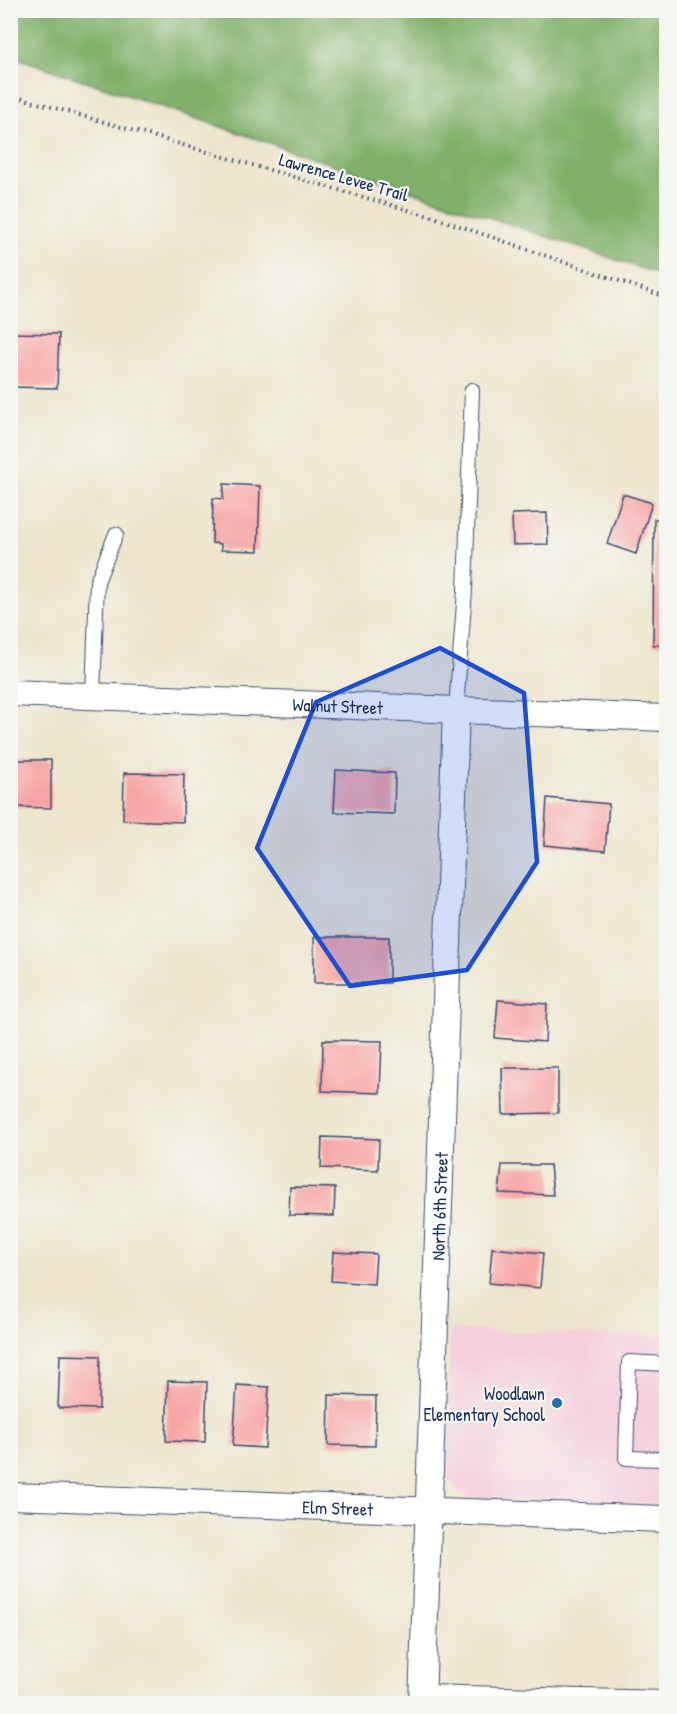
<svg xmlns="http://www.w3.org/2000/svg" width="677" height="1714" font-family="'Patrick Hand',sans-serif">
<rect width="100%" height="100%" fill="#f6f6f2"/>
<filter id="ink" filterUnits="userSpaceOnUse"><feTurbulence type="fractalNoise" baseFrequency=".0167" numOctaves="2"/><feDisplacementMap in="SourceGraphic" scale="12" xChannelSelector="R" yChannelSelector="G"/><feConvolveMatrix kernelMatrix="1 2 1 2 8 2 1 2 1" color-interpolation-filters="sRGB"/></filter>
<filter id="wash" filterUnits="userSpaceOnUse"><feTurbulence type="fractalNoise" baseFrequency=".008" numOctaves="4" result="noise"/><feDisplacementMap in="SourceGraphic" scale="24" xChannelSelector="R" yChannelSelector="G"/><feGaussianBlur stdDeviation="1.35" result="paint"/><feColorMatrix in="noise" values="0 0 0 0 0 0 0 0 0 0 0 0 0 0 0 0 0 1.4 0 .05"/><feComposite in="paint" operator="in"/></filter>
<g filter="url(#wash)">
<rect width="100%" height="100%" fill="#ede6cd"/>
<path fill="#f5cfdc" d="M450,1330L666,1336V1505L469,1498L459,1493L447,1477L446,1469Z"/>
<path fill="#7faf68" stroke="#4d6f63" stroke-width="1.5" d="M11,10L666,11V277L11,56Z"/>
<g id="blocks">
<path fill="#f7a5a4" d="M10,333L59,334L57,388L10,387Z
M224,484L260,486L258,551L221,550V544L212,543L213,498L223,499Z
M623,494L652,503L636,554L607,544Z
M547,513L548,544L513,545L512,514Z
M654,519H666V645H653Z
M10,760H51V808L10,807Z
M336,770L395,773L394,814L334,812Z
M124,773L184,774L183,822L123,820Z
M547,798L609,804L605,851L544,845Z
M314,937H389V983H314Z
M498,1000L547,1004L545,1042L495,1038Z
M323,1040L382,1041L380,1093L322,1091Z
M502,1068H558V1113L503,1114Z
M322,1137L379,1139L378,1170L321,1168Z
M502,1165H550L553,1195L499,1193Z
M290,1187L335,1188L334,1216L289,1215Z
M492,1248L543,1253L540,1288L489,1283Z
M333,1252L376,1254L374,1284L331,1281Z
M60,1355L100,1356L99,1409L58,1408Z
M168,1381L207,1382L205,1442L166,1441Z
M237,1385L269,1387L265,1448L233,1446Z
M329,1395L376,1396L375,1446L328,1445Z"/>
</g>
</g>
<g filter="url(#ink)">
<use href="#blocks" fill-opacity="0" stroke="#3a4a6f" stroke-width="1.5"/>
<g fill="none" stroke-linecap="round" stroke-linejoin="round">
<g stroke="#3a4a6f" stroke-width="16">
<path id="service" d="M93,696L97,582L116,534
M456,709L465,590L472,390
M666,1364L629,1362L626,1458L666,1459
M422,1692L666,1698"/>
</g>
<g stroke="#3a4a6f" stroke-width="28">
<g id="minor">
<path id="s1" d="M10,693L666,718"/>
<path id="s2" d="M10,1496L666,1519"/>
<path id="s3" d="M422,1704L456,709"/>
</g>
</g>
<path stroke="#3a4a6f" stroke-width="4" stroke-dasharray="1.5 4.5" stroke-linecap="butt" d="M10,95L436,218L666,297"/>
<use href="#service" stroke="#fff" stroke-width="14"/>
<use href="#minor" stroke="#fff" stroke-width="26"/>
</g>
</g>
<path fill="#1d4ed8" fill-opacity="0.2" stroke="#1d4ed8" stroke-width="4.5" stroke-linejoin="round" d="M440,648L524,693L537,862L467,970L350,986L257,848L316,702Z"/>
<circle fill="#1f6fb2" stroke="#f6f6f2" stroke-width="2" cx="557" cy="1403" r="6"/>
<g text-anchor="middle" dominant-baseline="central" stroke-width="4.5" stroke-linejoin="round" paint-order="stroke">
<g font-size="18" fill="#1b2f5e" stroke="#f6f6f2">
<text transform="translate(344 177) rotate(16)">Lawrence Levee Trail</text>
<text stroke="none"><textPath href="#s1" startOffset="328">Walnut Street</textPath></text>
<text stroke="none"><textPath href="#s3" startOffset="498">North 6th Street</textPath></text>
<text stroke="none"><textPath href="#s2" startOffset="328">Elm Street</textPath></text>
</g>
<g font-size="18" fill="#1b2f5e" stroke="#f6f6f2" text-anchor="end">
<text x="545" y="1393">Woodlawn<tspan x="545" dy="21">Elementary School</tspan></text>
</g>
</g>
<rect width="677" height="1714" fill="none" stroke="#f6f6f2" stroke-width="36"/>
</svg>
